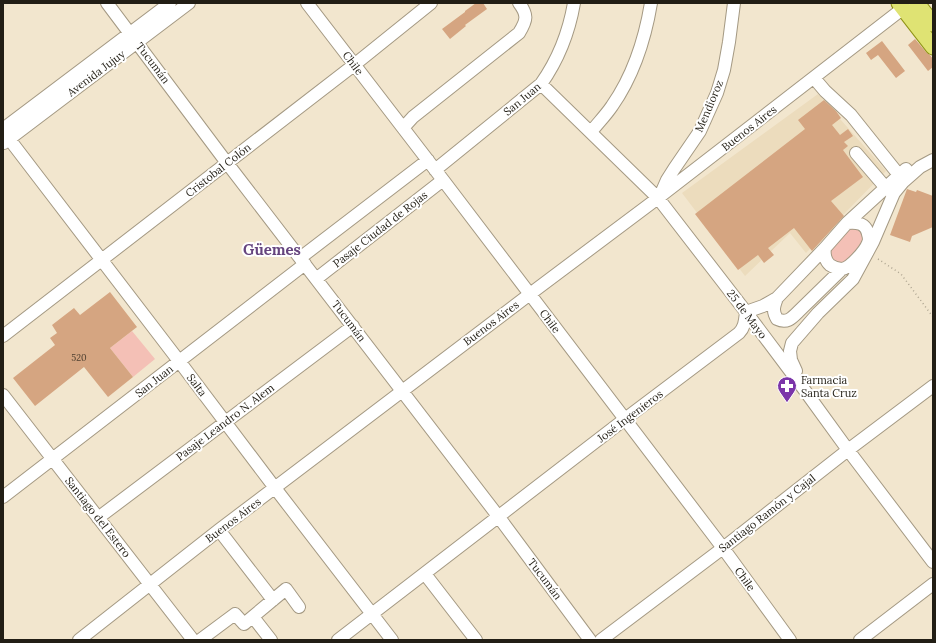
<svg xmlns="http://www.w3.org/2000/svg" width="936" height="643" font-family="Lora,serif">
<rect width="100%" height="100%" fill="#f2e6ce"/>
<path fill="#ecdcbd" d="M818,94L886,171L806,253L790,233L745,276L682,193Z"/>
<path fill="#f4c0b6" d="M850,226L859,227L865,241L846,263L835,265L828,253Z
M132,331L155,359L133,377L110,348Z"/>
<path fill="#d5a581" d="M476,3H483L487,9L465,25L466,26L450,39L442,29L465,12V11Z
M915,39L926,52L930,55L933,59V67L928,71L908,45Z
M882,41L905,71L896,78L878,55L871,60L866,53Z
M824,100L836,111L841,118L832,125L840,135L848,129L853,136L844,142L848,146L843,150L863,177L831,201L844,216L812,251L794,228L768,248L774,255L764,263L758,255L738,270L695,214L805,129L798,120Z
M907,189L916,192L917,190L933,196V227L912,236L910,242L890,235Z
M110,292L137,327L110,348L133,377L108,397L84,367L35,406L13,378L55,345L50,338L57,333L52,325L74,308L80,315Z"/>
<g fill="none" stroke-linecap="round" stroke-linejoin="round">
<g stroke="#a49983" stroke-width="14">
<path id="minor" d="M107,3L227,163L498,516L590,640
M307,3L443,180L723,548L790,640
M814,78L825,91L851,115L899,175
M541,84L658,198L746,312L803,388L848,450L933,562
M403,128L413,117L519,33C527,20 528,15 519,3
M3,129L170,3
M3,131L179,361L275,488L392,640
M591,132C598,123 606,115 612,106C633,76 645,39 651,3
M4,143L189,3
M856,153L886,188L891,192
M435,170L541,84C558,60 569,32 574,3
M660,196L667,180L674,169L700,131L717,93L724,70L729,42L734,3
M825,248C824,253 825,261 830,265C833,267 838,269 842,269C850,268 865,251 868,243C869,241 869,237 868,234C866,223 857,222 847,223
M300,258L428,160
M316,279L443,180
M777,298C774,306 772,311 777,319C787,324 792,318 799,311L842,269
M746,312L763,306L777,298L825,248L847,223L906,169
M3,336L354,65L431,3
M796,371L791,360L790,351L792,343L818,313L853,279L873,242L894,193L903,182L911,175L920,167L933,160
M3,395L193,640
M3,497L305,264
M98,518L353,326
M219,530L273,600
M425,574L476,640
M253,617L271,640
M79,640L219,530L530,294L658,198L910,3
M200,640L235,614L244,624L286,589L299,607
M338,640L625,419L739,333C745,327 745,320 746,312
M601,640L723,548L848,450L933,386
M860,640L933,584"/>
</g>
<g stroke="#8f9216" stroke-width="17">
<path id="major" d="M899,3L933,47
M917,3L933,24"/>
</g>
<path stroke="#aea591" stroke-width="1.5" stroke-dasharray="1 3" stroke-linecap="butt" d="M878,259L901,274L933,317"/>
<use href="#minor" stroke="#fff" stroke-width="12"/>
<use href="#major" stroke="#dfe373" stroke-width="15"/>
</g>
<defs>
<g id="pharmacy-pin" transform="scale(1)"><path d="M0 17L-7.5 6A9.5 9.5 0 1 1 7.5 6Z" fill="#7b35a9" stroke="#fff"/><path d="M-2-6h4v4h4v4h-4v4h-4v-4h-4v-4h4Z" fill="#fff"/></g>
</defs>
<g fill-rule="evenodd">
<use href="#pharmacy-pin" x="787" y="386"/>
</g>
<g text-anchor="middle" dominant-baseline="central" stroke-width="4" stroke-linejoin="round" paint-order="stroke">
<g font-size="9" fill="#4f4030">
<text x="79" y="357">520</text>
</g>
<g font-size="11" fill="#221e15" stroke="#fff">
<text transform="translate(153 63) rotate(53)">Tucumán</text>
<text transform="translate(353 63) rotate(53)">Chile</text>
<text transform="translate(96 73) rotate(-37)">Avenida Jujuy</text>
<text transform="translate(522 99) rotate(-40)">San Juan</text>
<text transform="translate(709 106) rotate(-67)">Mendioroz</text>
<text transform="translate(749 128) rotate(-38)">Buenos Aires</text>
<text transform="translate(218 170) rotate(-38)">Cristobal Colón</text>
<text transform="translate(380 229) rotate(-38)">Pasaje Ciudad de Rojas</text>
<text transform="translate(747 314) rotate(53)">25 de Mayo</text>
<text transform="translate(349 321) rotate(53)">Tucumán</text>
<text transform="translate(550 321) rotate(53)">Chile</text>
<text transform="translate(491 323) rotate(-37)">Buenos Aires</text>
<text transform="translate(154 381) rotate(-38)">San Juan</text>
<text transform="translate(197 385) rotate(53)">Salta</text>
<text transform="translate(630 416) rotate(-37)">José Ingenieros</text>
<text transform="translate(225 422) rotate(-37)">Pasaje Leandro N. Alem</text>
<text transform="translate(767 513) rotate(-38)">Santiago Ramón y Cajal</text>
<text transform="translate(98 517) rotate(52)">Santiago del Estero</text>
<text transform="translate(233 520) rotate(-37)">Buenos Aires</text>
<text transform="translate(545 579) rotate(53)">Tucumán</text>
<text transform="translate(745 579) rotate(54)">Chile</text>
</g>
<g font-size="11" fill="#221e15" stroke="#fff" text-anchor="start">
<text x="801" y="380">Farmacia<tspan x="801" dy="13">Santa Cruz</tspan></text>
</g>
<g font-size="15" font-weight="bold" fill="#65447e" stroke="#fff">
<text x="272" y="249">Güemes</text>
</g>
</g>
<rect width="936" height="643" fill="none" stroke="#221e15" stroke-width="8"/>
</svg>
